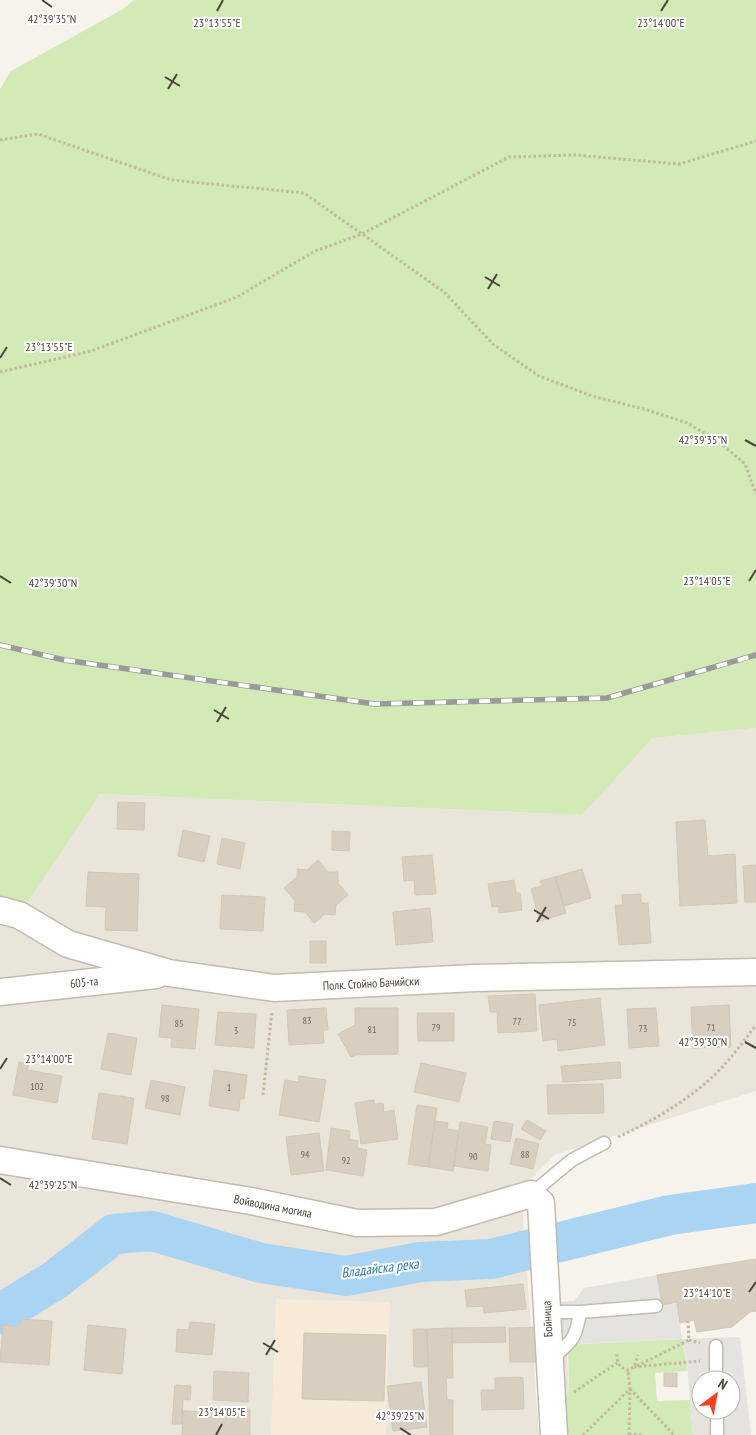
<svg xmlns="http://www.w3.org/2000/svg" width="756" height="1435" font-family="'PT Sans Narrow',sans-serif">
<rect width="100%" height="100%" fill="#f6f3ec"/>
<path fill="#eae5da" d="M756,728V1091L555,1155L521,1189L539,1435H0V910L19,915L100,794L582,815L653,738Z"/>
<path fill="#f7ead8" d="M276,1299L390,1302L386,1435H271Z"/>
<path fill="#d2eab5" d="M134,0H756V728L653,738L582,815L100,794L19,915L0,910V89L11,71L123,9Z
M682,1339L688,1371L655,1373L657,1401L690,1400L693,1435H559L558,1398L569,1394L568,1345Z"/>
<path fill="#e5e3e0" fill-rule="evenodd" d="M657,1275L662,1304L677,1302L682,1339L740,1337L751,1435H693L687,1363L682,1339L560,1345V1302L574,1301L584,1288ZM701,1380H731V1410H701Z
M557,1355H567L569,1394L558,1398Z"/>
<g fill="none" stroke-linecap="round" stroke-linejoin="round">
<path stroke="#a9d4f2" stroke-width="40" d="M0,1314L55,1280L114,1234L152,1231L261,1263L346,1276L420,1262L491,1259L670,1215L756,1203"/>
</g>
<path fill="#d8cfc1" stroke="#d3c7b4" d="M118,802L145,803L144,830L117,829Z
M705,820L708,856L735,854L737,903L680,906L676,822Z
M183,830L210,836L204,862L178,856Z
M332,831L350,832L349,851L332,850Z
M222,838L245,843L240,869L217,864Z
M432,855L436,894L415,895L414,880L404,881L402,857Z
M318,860L328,872H338V883L348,895L336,905L335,915L325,914L314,923L305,912L294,911L295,901L284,888L297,877V869L307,870Z
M756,865V902H745L743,866Z
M582,869L591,898L564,906L555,877Z
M88,872L139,874L137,931L105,930L106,907L86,906Z
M555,877L566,913L540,921L531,889L542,886L540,881Z
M514,880L516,893H520L522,910L499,913L498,906L492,907L488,884Z
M641,894V903H648L651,943L619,945L615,905H623L622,895Z
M222,895L265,897L263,931L220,929Z
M430,908L433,942L396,945L393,912Z
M310,941H326V963H310Z
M535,994L537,1031L498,1033L497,1012H490L488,996Z
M600,998L605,1045L558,1051L557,1039L543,1041L539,1005Z
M162,1005L199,1009L195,1049L171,1047L172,1038L159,1037Z
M729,1005L731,1047L693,1048L691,1007Z
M326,1008L328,1030H323L324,1043L289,1045L287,1010Z
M355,1008H398V1054L356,1055L351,1057L338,1034L355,1025Z
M656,1008L659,1046L629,1048L627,1009Z
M218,1012L256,1014L254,1048L215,1045Z
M417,1013H454V1041H418Z
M108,1033L137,1038L131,1075L101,1069Z
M19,1062L29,1064L27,1070L62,1076L57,1103L13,1095Z
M620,1062L621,1078L563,1082L561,1066Z
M421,1063L466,1073L459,1102L414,1092Z
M214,1070L247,1075L244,1099H240L239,1111L209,1106Z
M299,1076L326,1080L319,1122L279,1115L285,1080L298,1082Z
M151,1080L185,1087L180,1115L145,1108Z
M603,1084L604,1113L548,1114L547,1085Z
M99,1093L134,1098L127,1144L92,1139Z
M374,1100L375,1104L383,1103L384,1112L394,1110L398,1139L361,1144L355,1103Z
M417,1105L437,1108L428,1167L408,1164Z
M527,1120L546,1131L540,1140L521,1129Z
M435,1121L448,1123L447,1129L459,1131L453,1171L428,1167Z
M494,1121L513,1124L510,1142L491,1139Z
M460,1122L488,1127L485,1144L491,1145L488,1171L454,1166Z
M331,1128L350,1131L349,1139L358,1141L357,1148L367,1150L363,1176L326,1170Z
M319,1133L324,1171L291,1175L286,1137Z
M516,1138L539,1144L533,1169L510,1164Z
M756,1259V1311L750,1312L732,1327L697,1332L694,1320L680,1323L677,1302L662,1305L657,1275Z
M523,1284L526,1309L484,1313L483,1306L467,1307L465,1290Z
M20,1319L52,1321L49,1365L0,1362L3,1325L20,1327Z
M190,1322L215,1324L212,1355L176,1352L177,1329L189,1330Z
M88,1325L126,1329L122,1374L84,1370Z
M505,1327L506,1342L452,1343V1328Z
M541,1327L542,1362H510L509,1328Z
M452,1328L453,1378H446L447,1400H453V1435H430L427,1329Z
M413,1329H427L428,1367H414Z
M304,1333L386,1335L384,1401L302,1399Z
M214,1371L249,1373L248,1402L213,1400Z
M664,1373H677V1387L664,1386Z
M523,1377L524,1409L482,1410L481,1390H495V1378Z
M421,1382L427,1427L393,1431L387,1386Z
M175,1385L191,1386L190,1400L183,1399L182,1424H172Z
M223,1408L250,1409V1435H182L183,1411L223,1413Z"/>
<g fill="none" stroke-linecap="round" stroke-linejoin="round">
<g stroke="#c2bbae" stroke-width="15">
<path id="lane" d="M531,1194L572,1160L604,1143
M546,1312H580L656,1306
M716,1346V1380
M550,1360C571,1342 576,1340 580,1312
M717,1410V1435"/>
</g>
<g stroke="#c2bbae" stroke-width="29">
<path id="street" d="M0,910L19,915L68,944L169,973L274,988L475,978L756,972
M0,992L156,975
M0,1160L251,1201L357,1223L436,1222L531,1194L541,1203L554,1435"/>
</g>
<path stroke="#c4b79f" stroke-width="3" stroke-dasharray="2.5 2.5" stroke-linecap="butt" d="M0,140L38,134L171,180L304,193L444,292L494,345L539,376L592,396L644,409L687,423L718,441L745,464L756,494
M0,372L91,351L237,297L315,251L362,234L509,157L575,155L679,164L756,141
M263,1095L272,1011
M618,1137C657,1119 696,1096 725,1064C736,1052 746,1038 756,1025
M689,1340L700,1343
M617,1354C617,1363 619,1368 628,1370L634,1367L638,1355
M637,1366L689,1340L688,1321
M634,1367L700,1361
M630,1389L674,1435
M574,1392L617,1363
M629,1434L643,1435
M583,1435L630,1389L628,1370
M629,1435L630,1389"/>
<use href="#lane" stroke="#fff" stroke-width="12"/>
<use href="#street" stroke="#fff" stroke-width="26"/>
<g stroke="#9a9a9a" stroke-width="5.5">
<path id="rail" d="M0,645L64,660L375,704L607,698L756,655"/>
</g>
<use href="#rail" stroke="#fff" stroke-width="4" stroke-dasharray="11" stroke-linecap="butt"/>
</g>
<path fill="none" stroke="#4b4439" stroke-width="2" d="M42,0L52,7M217,11L223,0M661,11L668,0M165,77L180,86M168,89L177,74M485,277L500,286M488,289L497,274M0,358L7,347M745,440L756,446M0,576L11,583M749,581L756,570M214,710L229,719M217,722L226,707M534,910L549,919M537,922L546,907M745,1042L756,1048M0,1069L7,1058M0,1178L11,1185M749,1292L756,1282M263,1343L278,1352M266,1355L275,1340M400,1428L411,1435M216,1435L222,1424"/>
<g text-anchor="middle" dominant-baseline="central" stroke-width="4" stroke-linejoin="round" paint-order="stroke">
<g font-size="10" fill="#6e675b">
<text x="307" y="1020">83</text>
<text x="517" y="1021">77</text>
<text x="572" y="1022">75</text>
<text x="179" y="1023">85</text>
<text x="436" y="1027">79</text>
<text x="711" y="1027">71</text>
<text x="643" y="1028">73</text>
<text x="372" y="1029">81</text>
<text x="236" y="1030">3</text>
<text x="37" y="1086">102</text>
<text x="229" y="1087">1</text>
<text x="165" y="1098">98</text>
<text x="305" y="1154">94</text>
<text x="525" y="1154">88</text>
<text x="473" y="1156">90</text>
<text x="346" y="1160">92</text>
</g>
<g font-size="12" fill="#4b4439" stroke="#fff">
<text transform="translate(84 982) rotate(-6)">605-та</text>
<text transform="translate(371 983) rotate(-3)">Полк. Стойно Бачийски</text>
<text transform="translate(273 1206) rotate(11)">Войводина могила</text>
<text transform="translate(547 1319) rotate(-93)">Бойница</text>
</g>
<g font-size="14" font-style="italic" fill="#2e7ab2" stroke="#fff">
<text transform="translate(380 1268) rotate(-7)">Владайска река</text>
</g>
</g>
<g font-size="12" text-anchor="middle" fill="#4b4439" stroke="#fff" stroke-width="4" stroke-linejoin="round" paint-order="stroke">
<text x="52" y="23">42°39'35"N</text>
<text x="217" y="27">23°13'55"E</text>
<text x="661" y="27">23°14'00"E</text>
<text x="49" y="351">23°13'55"E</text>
<text x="703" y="444">42°39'35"N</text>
<text x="707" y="585">23°14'05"E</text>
<text x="53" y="587">42°39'30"N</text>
<text x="703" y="1046">42°39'30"N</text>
<text x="49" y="1063">23°14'00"E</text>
<text x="53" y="1189">42°39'25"N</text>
<text x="707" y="1297">23°14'10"E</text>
<text x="222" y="1416">23°14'05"E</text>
<text x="400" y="1420">42°39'25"N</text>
</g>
<g transform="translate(716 1395) rotate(32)"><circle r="24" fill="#ffffff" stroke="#b7b4b0"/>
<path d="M0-4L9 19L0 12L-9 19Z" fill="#fc3f1d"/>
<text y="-8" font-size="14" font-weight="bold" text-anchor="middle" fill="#4b4439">N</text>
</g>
</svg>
